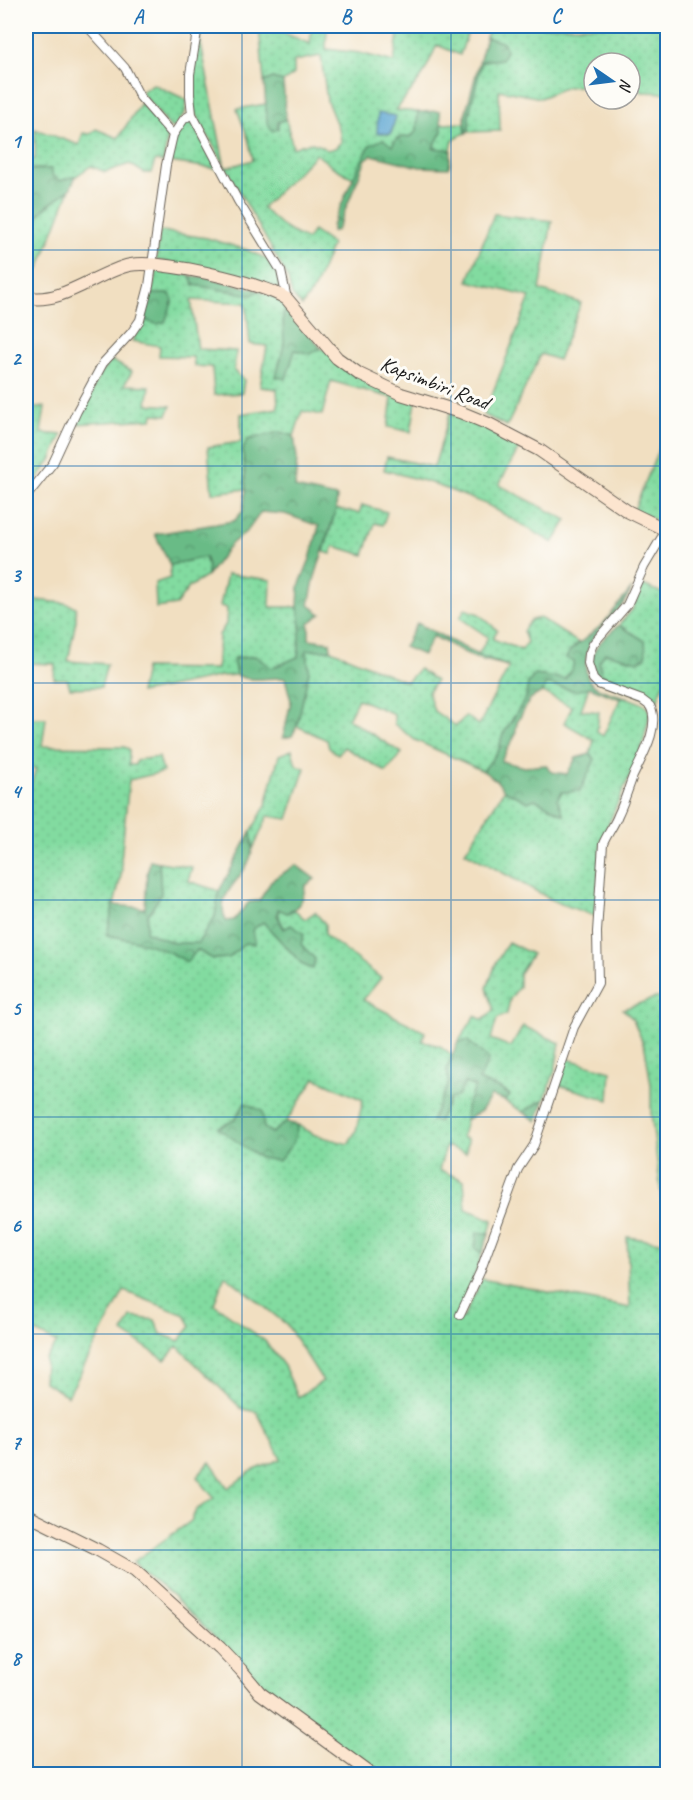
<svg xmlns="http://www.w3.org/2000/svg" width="693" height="1800" font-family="Caveat,sans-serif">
<defs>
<pattern id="grass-dots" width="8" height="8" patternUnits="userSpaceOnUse" patternTransform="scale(1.5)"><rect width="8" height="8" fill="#82dba0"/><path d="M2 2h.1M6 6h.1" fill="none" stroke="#70bb89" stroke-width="1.8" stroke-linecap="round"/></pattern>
<pattern id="forest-crowns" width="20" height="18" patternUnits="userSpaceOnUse" patternTransform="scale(1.5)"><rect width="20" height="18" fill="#69bb86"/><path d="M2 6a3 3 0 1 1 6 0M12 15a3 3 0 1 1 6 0" fill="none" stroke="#56976d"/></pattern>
</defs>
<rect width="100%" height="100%" fill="#fdfcf7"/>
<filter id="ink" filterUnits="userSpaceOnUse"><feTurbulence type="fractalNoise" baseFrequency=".0167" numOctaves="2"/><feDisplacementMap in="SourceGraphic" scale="12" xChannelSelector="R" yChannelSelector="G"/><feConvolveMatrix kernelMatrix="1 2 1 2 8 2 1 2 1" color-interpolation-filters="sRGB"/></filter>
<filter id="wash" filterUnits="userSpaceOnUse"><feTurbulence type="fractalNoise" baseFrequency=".008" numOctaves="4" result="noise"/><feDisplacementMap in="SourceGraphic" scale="24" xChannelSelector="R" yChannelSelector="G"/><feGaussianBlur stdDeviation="1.35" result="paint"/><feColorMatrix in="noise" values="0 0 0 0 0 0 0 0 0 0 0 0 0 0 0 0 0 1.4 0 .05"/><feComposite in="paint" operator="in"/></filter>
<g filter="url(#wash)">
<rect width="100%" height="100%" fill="#f1dfc1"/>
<path fill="url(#grass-dots)" stroke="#4f7c5e" stroke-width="1.5" fill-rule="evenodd" d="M259,26H281L279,31L310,44L312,26H327L326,49L360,53L394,62L398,34L365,26H470L460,55L437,45L423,75L396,110L418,112L417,130L412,136L397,138L392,147L370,145L353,178L333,167L316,154L262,208L286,229L307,240L313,231L332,244L315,287L302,306L292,295L287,276L194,111L193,87L199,34L225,168L253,160L248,138L237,109L266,104L267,121L278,122L286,119L293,148C309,142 312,140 327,150L335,148L341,142L340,133L327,101L321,56L294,61V74L283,82L273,78L264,82Z
M490,26H667V93L642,92L638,87L630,85V63H594V85L566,87L541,98L499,90L500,131L469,132V114L482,61L502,59L504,43L486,37Z
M153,84L187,100L185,113L174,128L170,127L141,92Z
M141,103L168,136L163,162L155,161L151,173H144L130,164L105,172L91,166L76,176L60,181L53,178L51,169H28L27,160L35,159V129L79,145L83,133L90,134L96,129L118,138Z
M187,122L193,123L218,169L170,162C173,148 174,130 187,122Z
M465,123L466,133C455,137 452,139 451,150L433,148L442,131L441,124Z
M70,189L39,269L26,265C26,258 24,249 26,241C30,216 52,203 70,189Z
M494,214L552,221L540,290L581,303L558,360L541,354L507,426L484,415L530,297L468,281Z
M160,231L207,238L247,250L267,259L277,273L281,289L249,278L156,260Z
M158,269L190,276L194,285C225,288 263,284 287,306L283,315L284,345L277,377L286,378L295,350L321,348L416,402L411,432L388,427L392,398L331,381L322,415L302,411L294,436L279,432L243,450L246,489L212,493L208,447L241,442V414L278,408L277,389L260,387L267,346L250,344L246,303L191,300L198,349L236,351L234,371L244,380L242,393L214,395L212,367L194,366L193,357L159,356L160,346L132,341L144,320L157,324L170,294H151Z
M111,360L132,372L124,385L150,386L147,404L171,406L167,415L153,414L152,419L77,424L100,374Z
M45,407L41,433L62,435L51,460L26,493V409Z
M450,413L484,426L520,446L499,485L567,520L553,543L488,505L431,483L384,470L387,457L434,467Z
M667,429V526L634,510Z
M362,505L387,512L383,525L375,523L364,555L334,546L331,554L324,552L336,509L359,513Z
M205,557L208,566L207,576L189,587L176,605L156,608L155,583L170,578V565Z
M227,574L271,580L270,607H298L301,625L298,657L272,668L255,656L234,658L236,675L222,676L140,693L145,668L217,669L219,635L226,624L227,608L220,606Z
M643,585L667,595V673L657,702L640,688L602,675L599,662L605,653L638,661L645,641L619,625L632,610Z
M26,599L65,603L76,607V620L68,661L107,664L101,687L70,688L67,679H54L55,664L26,663V636L31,611H26Z
M465,609L479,614L497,630L493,639L522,650L527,642L523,631L531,620L540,618L579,643L570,651L567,658L574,662L572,670L564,679L535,675L528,683L526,698L502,736L499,750L483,771L415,740L394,724V714L358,699L348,719L402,753L386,772L344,747L338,754L329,748L327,740L297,726L309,671L307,650H331L407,682L419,669L436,681L428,692L434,711L456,726L466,716L479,725L509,667L478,655L488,637L460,618Z
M546,684L576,691L589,687L581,710L599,712L597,732L603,736L620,699L626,697L646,705L650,713L642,748L601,841L595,916L556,902L465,852L504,790L528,802L535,799L563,814L557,799L562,792L580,791L595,759L590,754L594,740L564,723L572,707L542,692Z
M34,718H46L42,746L124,747L129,749V765H135L137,760L159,757L163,772L129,780L121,860L122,871L107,935C135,940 162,946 187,962L197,950L213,959L229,958L245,943L252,930L263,922L303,965L315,959C302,945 277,929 278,908L287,913L295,910L305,919L315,912L325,924V935L381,978L363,1000L425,1032L422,1041L440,1046L452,1055L447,1069L449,1083L438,1122L450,1099L465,1083L476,1087L466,1107V1120L462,1137L468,1140L466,1153L446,1146L439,1170L464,1180L466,1209L493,1220L489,1233H477L475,1248L482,1254L473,1280L456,1316L463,1318L482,1279L630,1308L627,1237L667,1243L651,1113V1085L645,1048L633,1019L623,1009L655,998H667V1774H382L349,1752L260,1682L173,1596L133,1562L191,1521L196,1510L214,1498L197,1477L210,1462L228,1488L252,1471L281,1459L257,1412L242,1409L177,1346L165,1360L123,1332L131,1317L155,1320L161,1334L179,1341L191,1326L185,1315L124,1291L68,1396L44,1382L45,1359L57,1343L26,1327V800L36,768L26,769V724ZM315,1078L363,1100L356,1131L348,1144L315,1135L298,1125L293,1143L219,1127L235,1120L245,1103L264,1128L272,1133L286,1122ZM225,1275L287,1325L323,1381L298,1397L284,1366L265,1341L214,1304Z
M292,750L296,765L305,768L288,819L268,816L253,849L251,832L266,805L279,755Z
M159,862L192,867L188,881L219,891L215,917L198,943H174L145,932L148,915L161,894Z
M508,942L532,954L519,974V987L510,999L507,1014L497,1019L491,1039L511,1047L523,1026L560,1043L555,1070L545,1099L523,1112L505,1101L510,1095C499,1085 491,1087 479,1080L468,1041L458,1042L475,1016L483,1020L494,1010L487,988L496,963Z
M567,1059L611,1071L609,1100L559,1085Z"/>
<path fill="url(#forest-crowns)" stroke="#426c51" stroke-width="1.5" d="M486,37L504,43L506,51L502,59L482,61L469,114V132L466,133L465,115Z
M273,78L283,82L286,119L278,122V129L272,131L267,121L264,82Z
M440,111L442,131L433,148L451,150L449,168L420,167L372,155L366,159L337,230L332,232V226L353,178L370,145L383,139L392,146L397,138L412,136L417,130L418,112Z
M51,169L53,177L60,181L76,176L70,189L46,207L34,220L26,241V170Z
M190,276L205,277L259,290L252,295L194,285Z
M151,294H170L173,300L165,322L157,324L144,320Z
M287,306L321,348L310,354L295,350L286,379L276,377L284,345L283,315Z
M279,432L294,436L297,458L295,488L337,497L336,509L314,580L309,605L321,614L309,623V639L330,642L331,650H307L309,671L297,726L292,736L283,738L291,701L285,678C267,677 253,683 236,675L233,659L255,656L272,668L298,657L301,625L298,607L299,586L310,559L319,526L285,514L261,512L248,530L231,544L207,576L208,566L205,557L170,565L155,534L234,521L243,511L246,489L243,450L247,440Z
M632,588C624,609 605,621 593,639C585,651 581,678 595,686C604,692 616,694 626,697L620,699L589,687L576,691L546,684L542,692L530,699L517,723L515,736L501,761L524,767L546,765L551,772L567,774L576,758L590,754L595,759L580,791L562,792L557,799L564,815L535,799L528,802L504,790L496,780L483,771L499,750L502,736L526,698L528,683L535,675L565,679L572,670L574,662L566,658L570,651L603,624Z
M417,623L478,655L509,666L475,658L433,636L423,655L404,647Z
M619,625L645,641L646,657L638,661L605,653L599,662L602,675L640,688L657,702L601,682C580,658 600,640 619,625Z
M251,832C252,842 254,851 249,861C241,881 214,895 226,921L234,920L249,902L259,901L272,880L296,865L315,879L305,886C304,899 300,907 287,913L278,909L277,915L284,929L291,925L304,934L301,944L315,959L313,969L303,965L263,922L252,930L255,944L245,943L229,958L213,959L197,950L187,962C163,946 135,940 107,935L113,905L145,908L147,875L150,860L159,862L161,894L148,915L146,932L174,943H198L215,917L219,891Z
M468,1041L489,1059L479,1080C491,1087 500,1086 510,1096L505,1101L491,1096L481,1111L466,1120V1107L475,1087L465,1083L458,1096L450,1099L438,1122L431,1121L449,1083L447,1069L458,1042Z
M545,1099L537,1121L523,1112Z
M245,1103L262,1111L264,1128L272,1133L286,1122L298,1125L293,1143L279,1161L260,1158L218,1128L235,1120Z
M477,1233H489L482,1254L475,1248Z"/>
<path fill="#5aa5d2" stroke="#3b6077" stroke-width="1.5" d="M378,113L396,116L391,134L377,133Z"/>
</g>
<g filter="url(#ink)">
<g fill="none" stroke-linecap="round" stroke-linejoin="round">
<g stroke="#676056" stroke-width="10">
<path id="street" d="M87,26L125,68L140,97L173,135
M198,26L190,74V95L192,114L238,201L281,271L287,299
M26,497L53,463L77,411L103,363L131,333L140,320L149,286L166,165L173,135L184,119L192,114
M460,1315L480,1272L518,1169L534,1145L574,1027L598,983L597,932L603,844C607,834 614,826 618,815C624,803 628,789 633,776C642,757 661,726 650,706L642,700L598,684L593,679L588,663L589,654L593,644L627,605L644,567L666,530"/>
</g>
<g stroke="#676056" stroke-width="14">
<path id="secondary" d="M26,297C60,306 97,272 130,265C158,259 264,283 287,299L337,358L359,374L401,394L460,412L489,424L539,450L627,511L668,531
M26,1514L98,1550L135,1571L220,1648L241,1670L260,1693L371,1774"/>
</g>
<use href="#street" stroke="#fff" stroke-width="8"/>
<use href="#secondary" stroke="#fce5cf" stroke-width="12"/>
</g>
</g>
<path fill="none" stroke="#1f6fb2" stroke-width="1.5" stroke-opacity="0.55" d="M242,26V1774M451,26V1774M26,250H668M26,466H668M26,683H668M26,900H668M26,1117H668M26,1334H668M26,1550H668"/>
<g text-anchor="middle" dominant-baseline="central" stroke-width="6" stroke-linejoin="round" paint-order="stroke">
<g font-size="21" fill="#1c1c1c" stroke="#fdfcf7">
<text transform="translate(435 383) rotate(21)">Kapsimbiri Road</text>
</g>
</g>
<rect width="693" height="1800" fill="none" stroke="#fdfcf7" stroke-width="66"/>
<g transform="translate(612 81) rotate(104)"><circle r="28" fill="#fdfcf7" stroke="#a3a29f" stroke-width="1.5"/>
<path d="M0-4.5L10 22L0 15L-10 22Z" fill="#1f6fb2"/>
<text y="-9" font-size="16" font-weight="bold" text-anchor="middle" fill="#1c1c1c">N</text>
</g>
<rect x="33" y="33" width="627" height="1734" fill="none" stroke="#1f6fb2" stroke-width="2"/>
<g font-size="20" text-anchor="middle" font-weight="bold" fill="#1f6fb2">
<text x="138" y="23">A</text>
<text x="346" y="23">B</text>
<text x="556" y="23">C</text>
<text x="16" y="148">1</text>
<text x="16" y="365">2</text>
<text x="16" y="582">3</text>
<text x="16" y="798">4</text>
<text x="16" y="1015">5</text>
<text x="16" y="1232">6</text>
<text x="16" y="1449">7</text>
<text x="16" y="1665">8</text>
</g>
</svg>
